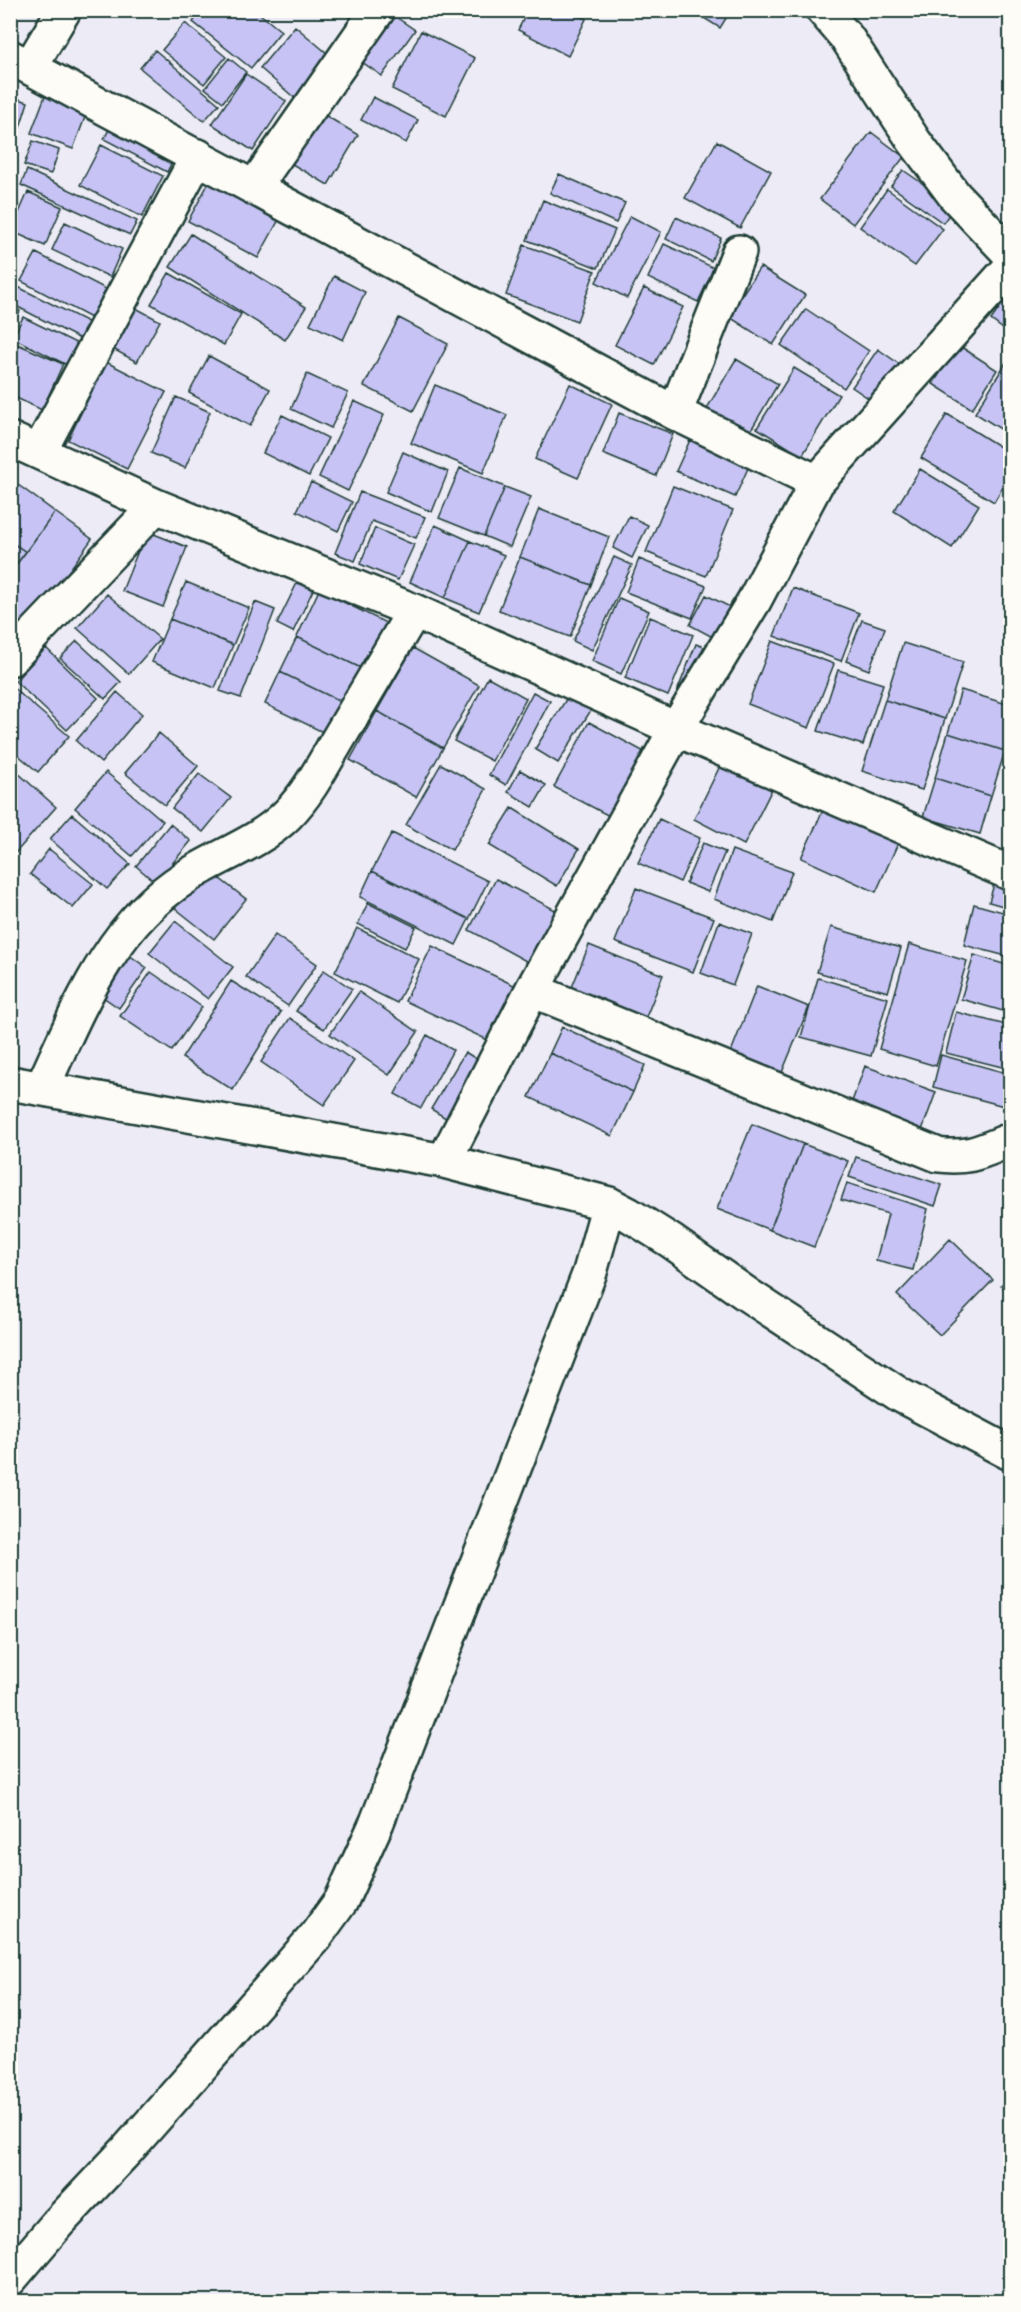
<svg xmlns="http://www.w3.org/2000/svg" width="1021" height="2312" font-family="'Balsamiq Sans',sans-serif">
<rect width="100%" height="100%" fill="#edebf6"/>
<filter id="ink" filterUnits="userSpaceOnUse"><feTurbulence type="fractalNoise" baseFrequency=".0167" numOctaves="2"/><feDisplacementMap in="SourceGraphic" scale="12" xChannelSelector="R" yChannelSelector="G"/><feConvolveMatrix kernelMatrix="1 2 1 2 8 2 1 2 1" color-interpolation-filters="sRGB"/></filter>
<g filter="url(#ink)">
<path fill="#c7c3f5" stroke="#1f3d34" stroke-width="1.5" d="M202,10H255L281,31L251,68L193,22Z
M528,10H569L586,19L568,56L518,30Z
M691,10H731L720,28Z
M387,11L415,30L382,76L355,57Z
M185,23L226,57L204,84L162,50Z
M295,26L334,59L298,101L260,68Z
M421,31L475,58L446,116L392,89Z
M155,50L219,104L204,121L140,68Z
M229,58L246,72L223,102L205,88Z
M246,74L286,101L253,151L212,124Z
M10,96L28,102L10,159Z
M45,96L87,112L73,149L31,133Z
M373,97L418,120L406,143L361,120Z
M323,114L358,135L328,185L292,164Z
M113,122L176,154L167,172L104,139Z
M871,132L904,157L853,224L820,199Z
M33,141L59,150L51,174L24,165Z
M717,141L771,171L740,228L685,198Z
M101,145L163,176L142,217L80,185Z
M27,170L137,221L130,235L21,185Z
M903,170L955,206L943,223L891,186Z
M559,174L625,203L616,223L550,193Z
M212,177L282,214L258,258L188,221Z
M887,189L943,229L915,266L860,227Z
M28,192L62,207L45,246L11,231Z
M543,200L615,230L598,268L527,240Z
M630,216L661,232L627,298L596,282Z
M676,217L721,238L711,261L666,239Z
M65,222L122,249L110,277L52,250Z
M191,234L306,307L285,340L170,267Z
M664,244L714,268L698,302L648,278Z
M524,245L595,271L577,321L506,295Z
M36,253L108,290L93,319L21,281Z
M760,267L805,295L773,345L728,316Z
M169,273L241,314L224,345L151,304Z
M334,276L365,292L343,340L310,324Z
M12,284L92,324L84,341L10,303Z
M644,288L683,307L654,365L615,345Z
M1010,293V334L991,320Z
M10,306L20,311L11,328L10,327Z
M134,307L160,321L137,362L111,348Z
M806,309L869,351L844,388L781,345Z
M23,317L80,345L69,366L13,338Z
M399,318L448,344L413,411L364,386Z
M15,343L63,364L42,410L10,395V353Z
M958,345L997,370L972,409L933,384Z
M878,349L902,366L877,404L852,387Z
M209,356L270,389L250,426L189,393Z
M1010,356V435L975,413Z
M736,359L778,384L748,435L706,410Z
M106,362L166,392L127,469L68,440Z
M794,368L839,395L802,456L757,428Z
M307,374L348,393L331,428L291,409Z
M570,384L612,404L578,478L535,459Z
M435,385L507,415L483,473L411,443Z
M176,397L210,412L185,468L151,453Z
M354,401L384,415L348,491L319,477Z
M619,413L673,434L656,476L603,454Z
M947,414L1010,453V474L994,502L921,458Z
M282,415L328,438L309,476L263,453Z
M690,440L749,466L735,497L676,471Z
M403,452L448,472L432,512L386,492Z
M460,468L505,487L484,536L439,518Z
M920,469L979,505L952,548L894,511Z
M10,479L55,512L26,552L10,541Z
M311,482L352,502L338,531L297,511Z
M673,486L733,510L706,576L646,552Z
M505,487L531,497L510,547L484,536Z
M360,492L425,517L416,538L372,521L355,561L335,553Z
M539,509L609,537L591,585L520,557Z
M55,512L92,539L24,633L10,624V573Z
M629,516L648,525L632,558L613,548Z
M435,525L470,541L445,598L410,582Z
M375,528L414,545L398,580L360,564Z
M146,531L187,547L163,607L122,591Z
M10,541L26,552L10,573Z
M470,541L504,555L479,612L445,598Z
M520,557L591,585L570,637L499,610Z
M614,557L632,565L592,650L573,641Z
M639,559L706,586L692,618L626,592Z
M298,581L314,588L293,632L277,624Z
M186,582L249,608L233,645L170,619Z
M793,588L859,613L841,661L774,636Z
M319,590L386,623L363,669L297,637Z
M107,594L160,639L129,674L77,628Z
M706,595L736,610L720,641L690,625Z
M619,598L649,611L621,674L592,661Z
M255,602L275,610L241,698L220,691Z
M650,617L693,635L668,696L625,678Z
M170,619L233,645L215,688L152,662Z
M862,620L885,628L869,670L846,661Z
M297,637L363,669L346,704L280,672Z
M77,641L121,682L105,699L60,658Z
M772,641L834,664L809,728L748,704Z
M903,643L963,662L945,719L885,700Z
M696,644L714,651L695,696L678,689Z
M46,648L98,698L67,730L15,681Z
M413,648L479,685L443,748L377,711Z
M838,670L883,684L863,745L818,731Z
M280,672L346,704L331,736L265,704Z
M488,677L526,698L492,761L454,741Z
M10,685L69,736L38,772L10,748Z
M961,690L1010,705V734L1005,751L948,733Z
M117,692L142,714L101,763L76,741Z
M533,692L550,701L506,785L489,775Z
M570,693L593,707L558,763L535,749Z
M885,700L945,719L922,790L862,771Z
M377,711L443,748L416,797L350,760Z
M589,722L650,755L615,819L554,787Z
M159,733L198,766L165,805L125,773Z
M948,733L1005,751L991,796L935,778Z
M441,764L486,789L452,850L406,825Z
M721,764L772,789L744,845L694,819Z
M520,770L546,785L533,807L508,792Z
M16,771L56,807L10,859V777Z
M106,772L163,821L132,856L75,808Z
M199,774L231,798L203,832L172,808Z
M935,778L991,796L980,834L923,817Z
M512,808L579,849L557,886L489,845Z
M824,808L899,841L876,892L801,858Z
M72,814L130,864L107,889L50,839Z
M659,819L700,838L680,882L638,863Z
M170,824L191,841L156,883L136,866Z
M392,833L488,881L469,919L372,871Z
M703,843L725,852L708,892L686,883Z
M49,849L93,884L73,908L30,874Z
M732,850L792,872L773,922L714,899Z
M207,869L246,899L214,939L175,908Z
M372,871L469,919L456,945L360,897Z
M496,879L565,915L537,967L469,930Z
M994,884L1010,888V908L989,902Z
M636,888L714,918L693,972L615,942Z
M368,903L416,927L405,948L358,924Z
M974,904L1010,914V957L964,945Z
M175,921L233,967L208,999L149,953Z
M719,922L752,934L733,985L701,973Z
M831,927L901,948L888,992L817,972Z
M357,928L419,959L397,1003L335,972Z
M275,935L317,964L288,1006L246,977Z
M909,944L967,961L936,1066L879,1049Z
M589,945L663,975L640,1032L566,1002Z
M432,946L520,988L494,1043L405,1001Z
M125,952L147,968L119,1008L96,992Z
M974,955L1010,966V1013L961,999Z
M324,970L352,989L324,1029L296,1011Z
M151,972L202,1007L172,1051L120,1016Z
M818,978L888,998L871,1056L801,1037Z
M231,981L281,1012L233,1090L182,1058Z
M757,986L809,1007L778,1082L727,1062Z
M359,992L418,1032L389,1075L330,1034Z
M956,1012L1010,1026V1069L946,1053Z
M290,1018L354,1061L324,1105L261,1062Z
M562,1027L645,1065L633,1092L550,1053Z
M427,1035L453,1050L421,1108L395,1094Z
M465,1052L491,1068L457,1125L431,1109Z
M550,1053L633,1092L612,1136L529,1097Z
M941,1055L1010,1074V1083L1004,1106L933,1087Z
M865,1066L936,1092L918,1141L847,1115Z
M752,1124L803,1144L770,1230L717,1209Z
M803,1144L848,1161L814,1247L770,1230Z
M856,1157L942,1185L935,1206L849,1177Z
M847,1183L928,1209L913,1270L876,1261L888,1214L841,1200Z
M950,1239L993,1280L940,1335L897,1295Z
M1010,1276V1295L1001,1285Z"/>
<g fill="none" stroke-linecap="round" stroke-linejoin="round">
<g stroke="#1f3d34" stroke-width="38">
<path id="minor" d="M823,10L847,38L914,141L955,196L1010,254
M10,57L675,413L817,482
M30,67L64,10
M255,186L378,10
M675,413L739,252
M10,439L156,506L414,611L676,729L1010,873
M39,452L198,156
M10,659L156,506
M532,990L938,1155C970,1159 982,1151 1010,1140
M10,1083L444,1161L609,1204L590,1272L377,1822L341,1901L315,1937L128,2149L58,2223L10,2279
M42,1088C78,1010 110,925 186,877C218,856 259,843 287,815C309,793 324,763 340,736C365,694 390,652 414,611
M444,1161L532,990L676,729L754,601L817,482L1010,268
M609,1204L628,1214L671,1241L748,1295L900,1395L1010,1453"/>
</g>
<use href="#minor" stroke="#fdfcf7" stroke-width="33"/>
</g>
</g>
<rect width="1021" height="2312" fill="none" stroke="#fdfcf7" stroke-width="36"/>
<rect x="18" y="18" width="985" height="2276" fill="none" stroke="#1f3d34" stroke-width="2" filter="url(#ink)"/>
</svg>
